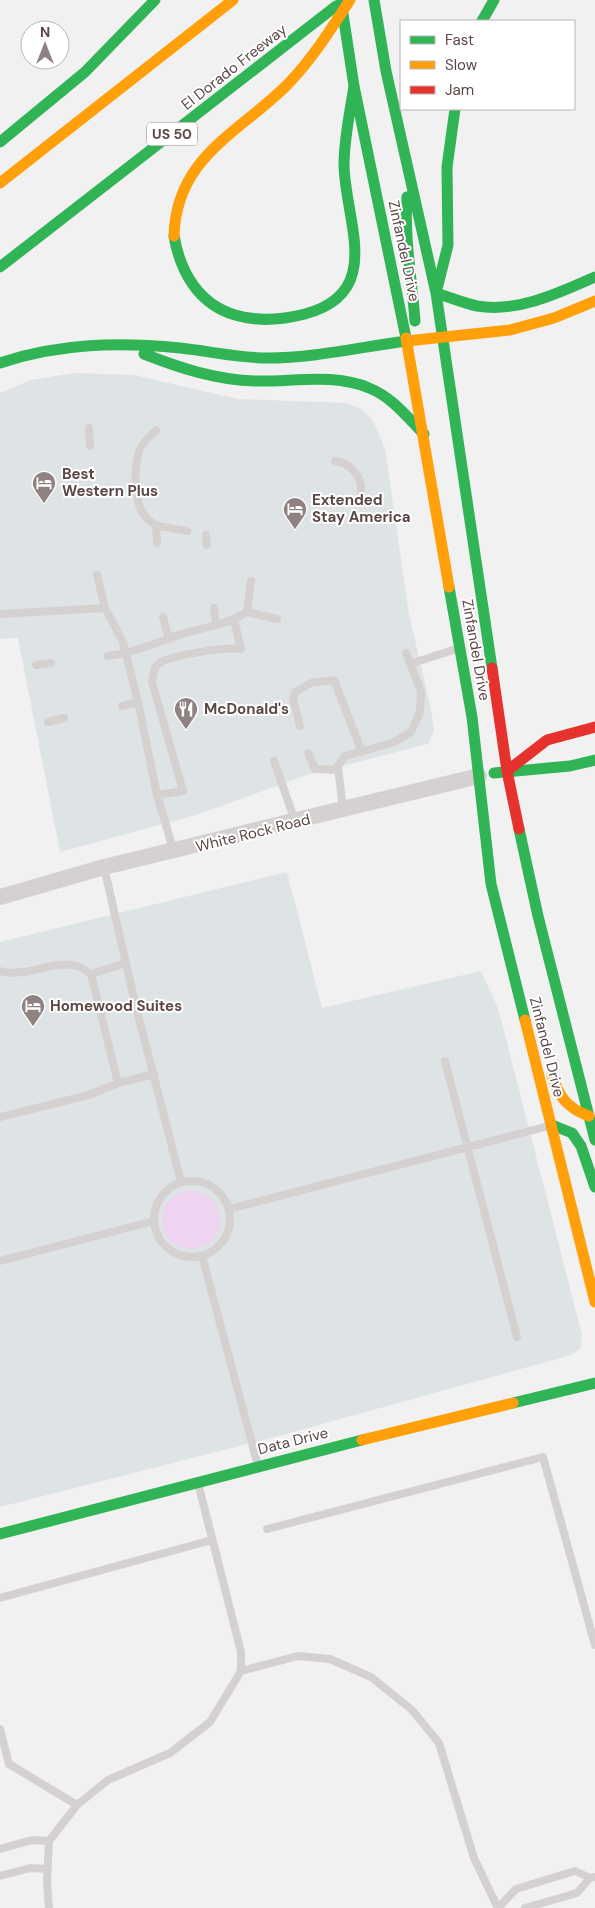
<svg xmlns="http://www.w3.org/2000/svg" width="595" height="1908" font-family="'DM Sans',sans-serif">
<rect width="100%" height="100%" fill="#f0f1f0"/>
<path fill="#dee4e5" d="M74,373L134,375L238,399L347,403L363,410L373,421L385,449L409,614L431,709L434,731L428,744L307,775L196,815L60,852L18,638L0,639V393L31,380Z
M287,872L322,1008L481,971L498,1008L582,1335L580,1349L571,1355L286,1434L0,1507V942Z"/>
<path fill="#eed4f1" d="M162 1220a29 29 0 1 1 58 0a29 29 0 1 1-58 0Z"/>
<g fill="none" stroke-linecap="round" stroke-linejoin="round">
<path stroke="#d6d1d1" stroke-width="8" d="M89,428L90,446
M156,430C149,437 140,445 138,455C133,476 133,515 156,525C165,528 177,529 187,531
M335,461C351,463 363,477 361,494
M156,525L157,543
M206,535L207,545
M97,575L105,608L123,642L138,702L157,795L174,852
M214,608L216,624
M247,612L277,619
M0,614L105,608
M163,617L169,639
M108,656C134,653 157,642 182,634C203,628 228,624 247,612L251,581
M410,664L459,648
M36,665L51,663
M122,706L138,702
M48,722L64,718
M300,726L293,699L295,692L311,683L334,680L362,752
M308,753L315,769L338,770
M274,761L295,821
M157,795L183,791L152,682C153,676 153,669 158,664C168,655 227,647 241,649L234,620
M343,810L338,766L345,756L392,743L411,732L420,712L421,691L406,653
M104,867L135,1003L181,1182
M0,971C26,978 49,961 74,965C80,966 86,971 91,974
M445,1061L517,1337
M118,1083L154,1074
M0,1117L89,1095L118,1083L91,974L126,963
M154 1219a38 38 0 1 1 76 0a38 38 0 1 1-76 0Z
M229,1209L549,1126
M202,1256L257,1462
M0,1261L154,1221
M267,1529L543,1457L595,1645
M0,1598L212,1540
M241,1671L298,1656L330,1659L371,1677L412,1710L439,1743L474,1858L498,1908
M0,1729L9,1764L77,1805
M0,1849L32,1840L49,1841
M0,1876L30,1868L47,1869
M49,1908L47,1883L49,1841L77,1805L108,1780L170,1753L210,1722L241,1671V1652L198,1483
M498,1908L516,1889L575,1871L590,1878
M525,1908L577,1893L590,1878L594,1877"/>
<path stroke="#d6d1d1" stroke-width="16" d="M0,897L104,867L479,776"/>
<path stroke="#30b455" stroke-width="11" d="M374,0L386,71L436,293L492,668
M341,1L354,86L406,338
M482,21L494,0
M0,142L85,72L155,0
M407,197C404,239 412,279 415,321
M174,236C180,271 198,304 235,315C259,322 281,320 305,314C385,293 345,221 344,165C344,139 350,112 354,86
M0,267L336,6
M436,293C449,297 463,303 477,306C517,313 559,293 595,277
M436,293L448,245L447,167L455,109
M144,354C180,368 216,380 255,381C292,382 334,373 369,388C392,397 407,417 424,434
M0,363C59,343 119,342 180,348C209,351 238,358 267,358C314,358 361,347 407,341
M449,587L472,717L491,884L525,1020
M494,773L570,766L595,760
M519,829L538,916L595,1140
M552,1125L572,1133L581,1146L595,1187
M513,1403L595,1383
M0,1534L362,1440"/>
<path stroke="#ff9f0a" stroke-width="11" d="M0,183L233,0
M174,236C176,158 237,134 286,86C312,60 330,30 350,0
M406,338L449,587
M407,341L510,330L554,318L595,301
M525,1020L595,1302
M552,1075C559,1097 567,1108 589,1116
M362,1440L513,1403"/>
<path stroke="#e5322d" stroke-width="11" d="M492,668L507,771L519,829
M507,771L547,740L595,727"/>
</g>
<defs>
<g id="hotel-pin" transform="scale(1.25)"><path d="M0 17L-7.5 6A9.5 9.5 0 1 1 7.5 6Z" fill="#908282" stroke="#fff"/><path d="M-6-4.5h1.5V1H6V5H4.5V3h-9V5H-6ZM-4 0a1.8 1.8 0 1 1 3.6 0ZM.5 0V-2.5h3Q6-2.5 6 0Z" fill="#fff"/></g>
<g id="restaurant-pin" transform="scale(1.25)"><path d="M0 17L-7.5 6A9.5 9.5 0 1 1 7.5 6Z" fill="#908282" stroke="#fff"/><path d="M-5-6h1v4h1v-4h1v4h1v-4h1v5L-1.5 .5V6h-2V.5L-5-1ZM5-6V6H3V1.5H1.5Q1.5-4 5-6Z" fill="#fff"/></g>
</defs>
<g fill-rule="evenodd">
<use href="#hotel-pin" x="44" y="483"/>
<use href="#hotel-pin" x="295" y="509"/>
<use href="#restaurant-pin" x="186" y="709"/>
<use href="#hotel-pin" x="33" y="1006"/>
</g>
<g text-anchor="middle" dominant-baseline="central" stroke-width="4" stroke-linejoin="round" paint-order="stroke">
<rect fill="#fff" stroke="#8e7e7e" stroke-width="1" x="147" y="122.5" width="50" height="23" rx="4"/>
<g font-size="14" font-weight="bold" fill="#5d4646">
<text x="172" y="134">US 50</text>
</g>
<g font-size="15" fill="#5d4646" stroke="#fff">
<text transform="translate(234 67) rotate(-38)">El Dorado Freeway</text>
<text transform="translate(404 251) rotate(78)">Zinfandel Drive</text>
<text transform="translate(476 650) rotate(80)">Zinfandel Drive</text>
<text transform="translate(253 833) rotate(-14)">White Rock Road</text>
<text transform="translate(547 1047) rotate(76)">Zinfandel Drive</text>
<text transform="translate(293 1441) rotate(-14)">Data Drive</text>
</g>
<g font-size="15" font-weight="bold" fill="#5d4646" stroke="#fff" text-anchor="start">
<text x="62" y="474">Best<tspan x="62" dy="17">Western Plus</tspan></text>
<text x="312" y="500">Extended<tspan x="312" dy="17">Stay America</tspan></text>
<text x="204" y="709">McDonald's</text>
<text x="50" y="1006">Homewood Suites</text>
</g>
</g>
<rect x="400" y="20" width="175" height="90" fill="#ffffff" stroke="#beb5b5"/>
<rect x="410" y="36" width="25" height="8" fill="#30b455" stroke="#beb5b5"/>
<text x="445" y="45" font-size="15" fill="#5d4646">Fast</text>
<rect x="410" y="61" width="25" height="8" fill="#ff9f0a" stroke="#beb5b5"/>
<text x="445" y="70" font-size="15" fill="#5d4646">Slow</text>
<rect x="410" y="86" width="25" height="8" fill="#e5322d" stroke="#beb5b5"/>
<text x="445" y="95" font-size="15" fill="#5d4646">Jam</text>
<g transform="translate(45 45)"><circle r="24" fill="#ffffff" stroke="#beb5b5"/>
<path d="M0-4L9 19L0 12L-9 19Z" fill="#908282"/>
<text y="-8" font-size="14" font-weight="bold" text-anchor="middle" fill="#5d4646">N</text>
</g>
</svg>
